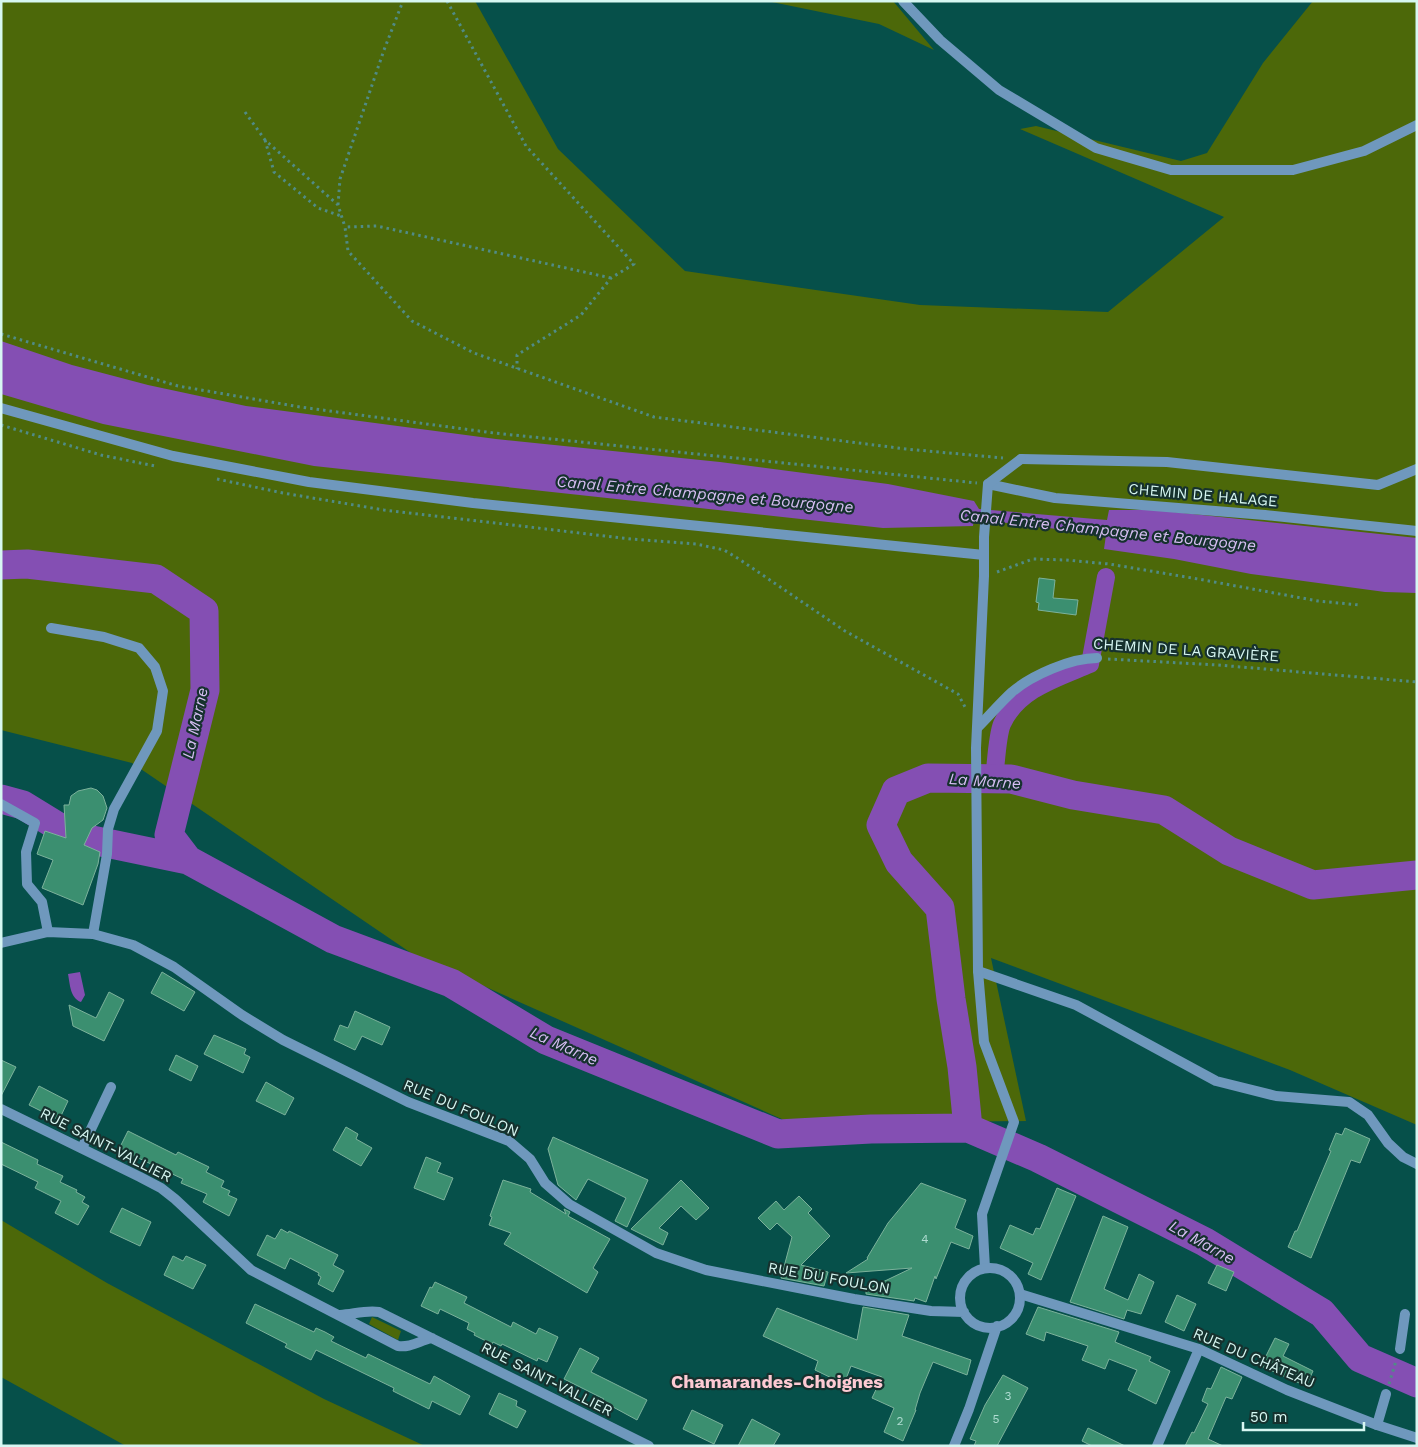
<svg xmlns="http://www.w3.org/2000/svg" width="1418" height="1447" font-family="'Work Sans',sans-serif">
<rect width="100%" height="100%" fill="#06504a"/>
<path fill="#4c6809" d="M1,1H475L558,149L685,271L920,305L1108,312L1224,217L1020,129L1036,126L1181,161L1207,153L1263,63L1313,1H1417V1125L1290,1070L991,958L1026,1121L793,1124L414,955L132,763L1,730Z
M767,1H893L934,50L879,24Z
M1,1220L107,1283L324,1399L425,1446H126L1,1377Z
M372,1317L401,1331L398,1340L369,1324Z"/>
<path fill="#844fb3" d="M1,341L72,365L148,385L246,406L496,439L720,462L888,484L974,501L979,509L1107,520L1109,510H1155L1417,538V593L1385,592L1251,574L1174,559L1104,549L1106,535L974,519L973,526L883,528L314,466L103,424L1,394Z
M80,972L85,995L81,1002C70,998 70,984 68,974Z"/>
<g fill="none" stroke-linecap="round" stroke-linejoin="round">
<path stroke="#844fb3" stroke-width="18" d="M994,779C996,765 997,736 1002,724C1018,689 1057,678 1090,664L1106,577"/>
<path stroke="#844fb3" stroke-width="29" d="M1,565L27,564L156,579L204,611L205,690L169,835L188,860L333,939L451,983L546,1040L778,1134L871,1129L968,1128L962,1067L951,999L940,908L899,862L881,825L896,791L928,778L1011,779L1073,795L1164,810L1229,851L1313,885L1417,875
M1,799L23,805L67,832
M87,839L188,860
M968,1128L1038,1158L1205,1242L1322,1313L1360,1358L1417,1383"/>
</g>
<path fill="#3b8f70" stroke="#7cb29b" d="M1039,578L1055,580L1053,598L1078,600L1076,615L1038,610L1039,603L1036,602Z
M91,788L97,790L103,796L107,808L103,820L92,828L84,845L100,852L98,864L83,905L42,888L53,860L37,854L45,831L66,838L64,805H69L71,796L78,791Z
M162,972L195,992L184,1011L151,993Z
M109,992L124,1000L104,1041L73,1026L69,1005L96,1018Z
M355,1011L390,1027L382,1045L362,1036L355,1050L334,1040L340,1025L348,1028Z
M214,1035L246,1049L244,1054L250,1057L243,1073L204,1054Z
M176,1055L198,1066L191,1081L169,1070Z
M1,1060L16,1067L1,1096Z
M266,1082L294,1098L285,1115L256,1101Z
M39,1086L68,1101L59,1120L29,1105Z
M346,1127L358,1134L356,1139L372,1148L361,1166L333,1150Z
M1345,1128L1370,1139L1360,1163L1351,1160L1311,1258L1288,1247L1295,1231H1297L1331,1151L1329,1150L1336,1133L1342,1135Z
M128,1131L176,1155L178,1152L209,1167L206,1172L224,1181L221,1187L230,1191L228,1195L237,1199L229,1216L203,1202L207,1194L181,1183L183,1179L119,1149Z
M553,1137L648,1180L627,1227L615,1221L626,1198L588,1179L576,1200L558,1185L548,1149Z
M1,1142L38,1160L37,1164L63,1176L60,1182L77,1190L76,1192L85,1197L82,1202L89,1206L78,1225L55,1213L61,1201L35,1188L38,1182L1,1164Z
M426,1157L441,1163L437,1172L453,1178L444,1200L414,1188Z
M503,1180L531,1189L530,1192L566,1214L564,1209L570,1212L568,1216L610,1239L593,1268L598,1272L587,1293L504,1244L511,1233L489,1225L492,1217L490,1216Z
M681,1180L709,1208L696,1220L681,1206L659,1228L668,1233L663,1245L631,1229Z
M921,1183L966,1200L955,1228L973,1236L969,1249L951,1242L936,1279L935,1276L926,1302L915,1298L914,1301L866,1294V1290L912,1268L846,1273L868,1259L867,1258L888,1223Z
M1057,1188L1076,1196L1041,1280L1028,1274L1033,1263L1000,1248L1010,1225L1033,1235L1036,1228L1040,1229Z
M799,1196L812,1209L808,1213L830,1236L801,1265L828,1272L824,1286L781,1278L792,1237L777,1223L770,1230L758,1218L776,1201L784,1210Z
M122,1208L151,1222L140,1246L110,1232Z
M1103,1216L1128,1227L1104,1289L1128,1300L1139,1274L1154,1282L1141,1314L1127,1310L1124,1319L1070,1302Z
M281,1229L288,1233L289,1231L338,1255L333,1265L344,1271L333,1292L318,1284L321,1277L318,1275L319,1273L290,1258L285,1269L257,1255L267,1235L275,1239Z
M173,1256L183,1261L186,1256L206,1265L193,1289L164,1275Z
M1217,1265L1234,1272L1226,1291L1208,1283Z
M435,1282L467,1297L464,1303L511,1327L513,1322L536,1334L539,1328L558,1337L547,1362L538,1358L537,1361L502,1344L501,1346L493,1342L492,1344L474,1335L475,1333L467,1329L469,1323L440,1309L438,1314L421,1306L430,1287L432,1288Z
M1177,1295L1196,1304L1184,1331L1165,1322Z
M255,1304L314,1332L316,1328L325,1332L334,1337L331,1341L366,1358L368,1354L430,1384L434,1376L470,1396L460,1415L432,1401L429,1409L393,1391L394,1388L316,1350L311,1360L285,1347L287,1344L246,1323Z
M863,1307L909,1315L902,1336L971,1360L967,1375L933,1362L920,1393L915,1410H916L903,1441L884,1432L894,1408L872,1398L882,1377L851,1366L844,1384L815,1370L818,1361L763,1336L777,1308L857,1340Z
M1038,1307L1119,1332L1115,1342L1151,1357L1149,1361L1170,1371L1156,1404L1128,1390L1137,1370L1109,1359L1105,1369L1082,1360L1088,1346L1046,1332L1044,1341L1026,1334Z
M1275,1338L1289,1344L1283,1356L1313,1371L1306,1386L1261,1366Z
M580,1348L599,1358L591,1372L647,1400L637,1420L602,1401L604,1399L564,1379Z
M1221,1367L1242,1377L1232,1399L1226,1397L1208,1439L1223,1446H1185L1192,1432L1194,1433L1208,1404L1202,1401L1207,1388L1211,1389Z
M1003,1375L1028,1388L997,1446H974L976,1441L970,1439L985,1405Z
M499,1393L517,1401L516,1406L526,1411L517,1428L489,1414Z
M692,1410L723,1425L714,1444L683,1429Z
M752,1419L780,1434L773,1446H738Z
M1088,1428L1125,1446H1092L1082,1441Z"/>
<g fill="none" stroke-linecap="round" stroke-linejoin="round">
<path stroke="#508b85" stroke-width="3" stroke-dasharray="2.5 4" stroke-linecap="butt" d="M447,1L526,146L634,264L611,278L581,315L517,355V369
M245,112L265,140L338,205L345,227
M265,140L274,172L318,208L341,216
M338,205L340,179L384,50L403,1
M611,278L377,226L345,227L348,251L412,321L474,353L654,417L906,449L1003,458
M1,334L178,386L300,407L494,433L977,483
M1,425L101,455L155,466
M217,479L283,493L384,510L631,539L696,544L724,550L739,559L845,631L958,694L965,707
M997,572L1033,559L1066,560L1109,564L1198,579L1318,601L1359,605
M1108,659L1218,665L1417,682
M1389,1384L1396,1361"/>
<path stroke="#6f98bd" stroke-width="10" d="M903,1L940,40L999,90L1096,148L1171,170H1293L1364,151L1417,125
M1,408L173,456L309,482L473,503L984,555
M1021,459L1167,462L1378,485L1417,469
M988,484L1055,498L1265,515L1417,531
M51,628L104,637L139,648L155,667L163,691L157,731L114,809L108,829L107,854L93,934
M977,728C989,716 1000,703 1012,692C1032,675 1071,658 1097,658
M1,804L35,823L26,852L27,884L42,902L48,932
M978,971L1076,1005L1216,1081L1276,1096L1349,1102L1368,1115L1388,1143L1403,1157L1417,1164
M82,1148L111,1087
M1400,1349L1405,1314
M1377,1425L1386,1394"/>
<path stroke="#6f98bd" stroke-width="10" d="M1,1109L140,1177L161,1188L175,1199L251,1270L398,1346C410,1348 419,1341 432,1338
M985,1268L982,1214L1014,1122L984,1042L978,971L976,748L984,576V537L988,484L1021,459
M1020,1294L1199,1349L1287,1390L1377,1425L1417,1438
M340,1315C354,1314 366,1310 379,1312L649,1446
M1157,1446L1199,1349"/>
<path stroke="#6f98bd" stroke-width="10" d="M1,943L48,932L93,934L133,945L174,967L242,1015L283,1040L408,1102L509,1141L530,1159L545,1183L569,1204L656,1253L706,1270L854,1299L931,1311L964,1312
M960 1298a30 30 0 1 1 60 0a30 30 0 1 1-60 0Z
M954,1446L969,1409L997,1326"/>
</g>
<g text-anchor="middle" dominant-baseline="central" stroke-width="4.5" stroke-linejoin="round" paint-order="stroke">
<g font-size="12" fill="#b0ddd2">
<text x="925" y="1239">4</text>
<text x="1008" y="1396">3</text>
<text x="996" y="1419">5</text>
<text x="900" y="1421">2</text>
</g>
<g font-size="15" fill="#d7f7f2" stroke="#16312e">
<text transform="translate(1203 495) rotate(5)">CHEMIN DE HALAGE</text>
<text transform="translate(1186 650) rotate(4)">CHEMIN DE LA GRAVIÈRE</text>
<text transform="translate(461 1108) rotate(23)">RUE DU FOULON</text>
<text transform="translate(106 1145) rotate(27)">RUE SAINT-VALLIER</text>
<text transform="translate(829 1278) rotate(10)">RUE DU FOULON</text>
<text transform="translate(1254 1358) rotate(23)">RUE DU CHÂTEAU</text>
<text transform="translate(547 1379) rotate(27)">RUE SAINT-VALLIER</text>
</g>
<g font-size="16" font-style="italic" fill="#d6bef2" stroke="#16312e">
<text transform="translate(705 494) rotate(5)">Canal Entre Champagne et Bourgogne</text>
<text transform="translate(1108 530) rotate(6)">Canal Entre Champagne et Bourgogne</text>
<text transform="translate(195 723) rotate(-78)">La Marne</text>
<text transform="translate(985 781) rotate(4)">La Marne</text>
<text transform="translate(564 1046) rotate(24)">La Marne</text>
<text transform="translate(1202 1242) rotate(29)">La Marne</text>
</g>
<g font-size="18" font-weight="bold" fill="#fecad3" stroke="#16312e">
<text x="777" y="1381">Chamarandes-Choignes</text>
</g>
</g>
<rect width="1418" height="1447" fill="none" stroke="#d7f7f2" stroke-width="5"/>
<path d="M1243 1422v8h121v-8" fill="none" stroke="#d7f7f2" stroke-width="2.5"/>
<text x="1250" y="1422" font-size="15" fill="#d7f7f2" stroke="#16312e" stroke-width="4" paint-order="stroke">50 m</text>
</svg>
